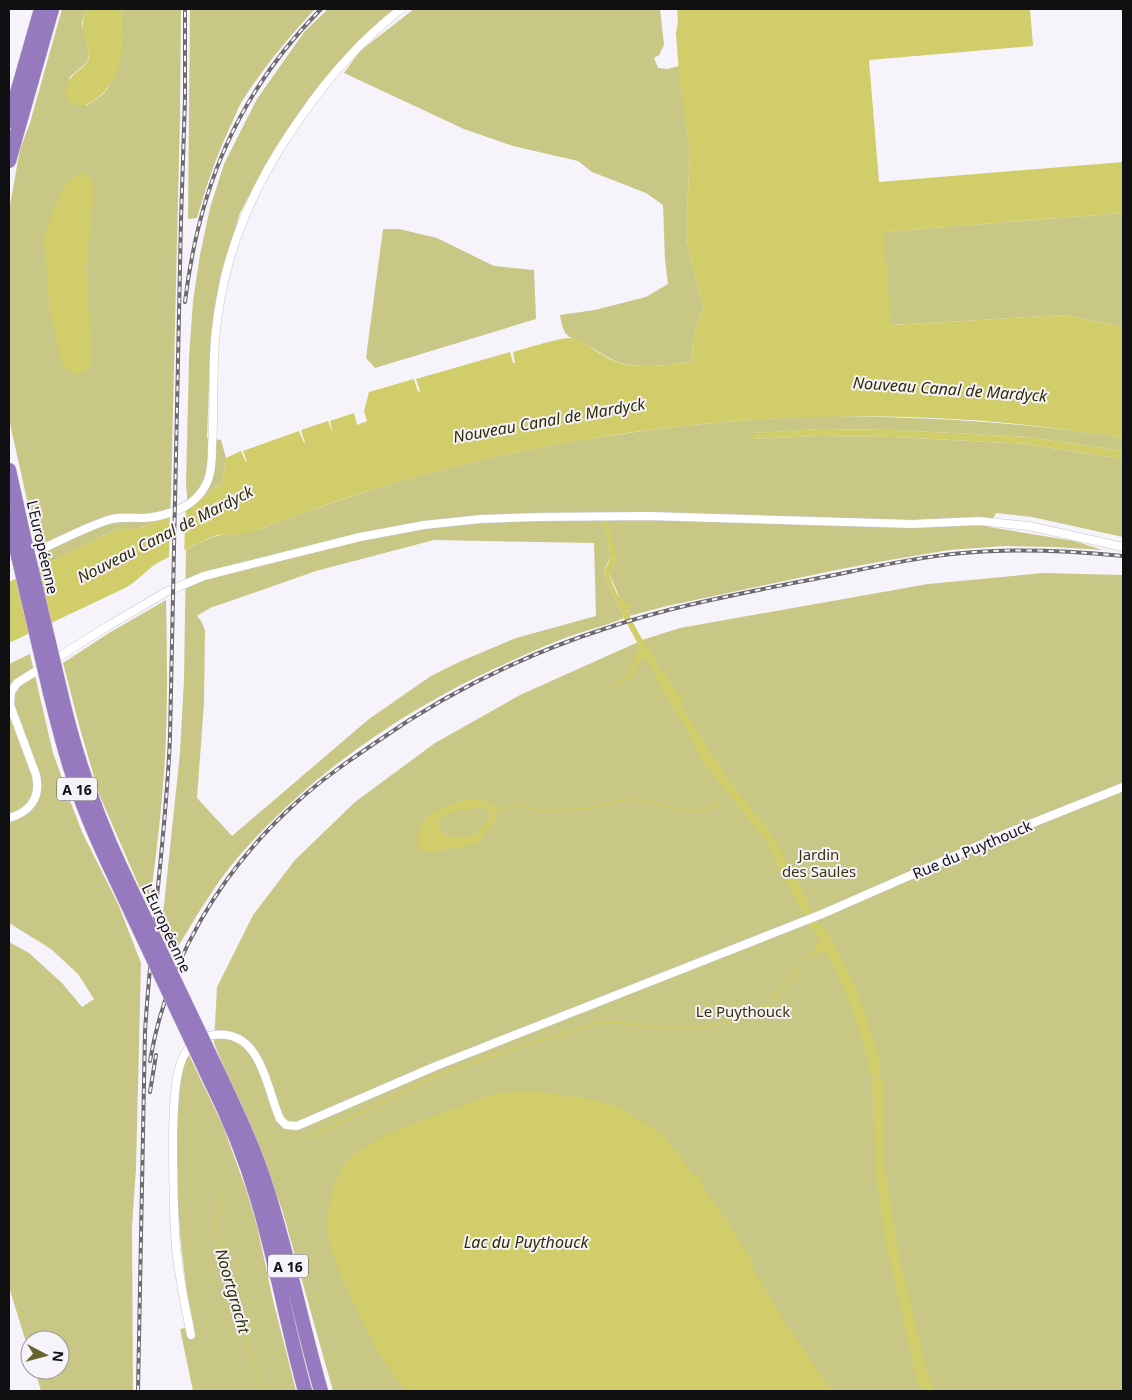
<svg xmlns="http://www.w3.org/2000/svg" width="1132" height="1400" font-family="'Noto Sans',sans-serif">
<rect width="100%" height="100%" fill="#f6f3fa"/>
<path fill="#c9c786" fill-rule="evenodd" d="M62,9H87L82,21V27L89,54L88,60L83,66L70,77L66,92L87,105C116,91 122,62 122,32C122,24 121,17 123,9H181L180,115L171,495L170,516L138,529L113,531L41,567L35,536L9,419V211L20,149L30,123Z
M190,9H315C288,38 262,69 241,103C237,110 234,119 230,127C216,157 206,187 197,218L188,219Z
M328,9H395L358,41L311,96L265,165L240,213L220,278L211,333L207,438L221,440L226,458L222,484C209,489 201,502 188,508L186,485L189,358L193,301L200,255L210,208L224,164L257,99L305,31Z
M414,9H660L664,45L659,55L654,58L658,68L667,69L679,66L690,152L686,233L690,256L703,307L695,331L691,362C666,365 640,370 615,361C606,357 597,350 589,346C569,335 564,341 560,315L595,310L646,297L668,284L665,260L663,205L646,193L592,172L578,161L513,146L464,129L344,73L360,51Z
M1123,213V327L1065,315L890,325L883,232Z
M383,229H399L437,238L494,266L534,270L536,319L375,368L366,358Z
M826,416C926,417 1025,422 1123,438V451L1028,437L895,430L819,429L752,433V439L817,436L895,437L1026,444L1123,459V537L1032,517L996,513L989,527L1074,541L1103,550L1054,547L1005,546L949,550L878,562L831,571L667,606L629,616L627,609L629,607L621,601L609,573L616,561L609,545C610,551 611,557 608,562C606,568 604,569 604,575L624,618C603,627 582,631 560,640C544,646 527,654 511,661C409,706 313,771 239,856C213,886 193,922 172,957L161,933L180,753L184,680L186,549C196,545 206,539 217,536C231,532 242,535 258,530C305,512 353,495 401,481C540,441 682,421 826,416ZM434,540L594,543L596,616L516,638L459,662L431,676L369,719L232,836L197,798L204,703L205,630L201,621L197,616L210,608L316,571Z
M1043,573L1123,575V1391H333L282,1209L214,1043L217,987L253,915L295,860L355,802L435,743L520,695L645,639L680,628L928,584Z
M166,600C167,652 168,704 165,757C162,808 156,858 149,909L99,794L79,725L63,663L109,633Z
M30,654L53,753L71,803L82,832L118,904L141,963L136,1168L132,1227L133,1391H41L35,1370H60V1340H30V1355L9,1287V942L29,953L62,983L82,1007L94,999L78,974L51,949L9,923V664Z
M188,1053L223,1126L247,1192L257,1226L273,1300L296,1391H193L180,1329L194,1326L188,1302L181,1244L177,1195V1123L172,1093Z"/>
<path fill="#d1cd6b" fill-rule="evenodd" d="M87,9H123C121,17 122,24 122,32C122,46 122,61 116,74C111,87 86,117 70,101C67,99 66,95 66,91C68,71 86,71 89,57C89,53 88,49 87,46C82,29 80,24 87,9Z
M677,9H865L866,10L885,9H1030L1033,46L869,60L879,182L1123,162V213L884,232L891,325L1065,315L1123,327V438C883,398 636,414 402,481C358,493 314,509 271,525C262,528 252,533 242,534C234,535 226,534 218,535C211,537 205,540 199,543C186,549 172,555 159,562C147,569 138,581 125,588L9,643V582L113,531L141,528L195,504L213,489L222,484L226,458L241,451L246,462H247L243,451L299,431L304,443H305L301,430L328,421L333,433L330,421L354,413L357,425L367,421L364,411L369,392L414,379L418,392L420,391L416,379L510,352L513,363H515L513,352C523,349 563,337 570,338C587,341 599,355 614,361C639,370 666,365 691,362L695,331L703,307L690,256L686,233L690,152L679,74L676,33L678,21Z
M80,172L89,177L94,189L86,266L92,360C89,369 85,373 76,375L67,370L62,363L50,312L44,239L50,220L62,191L69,180Z
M819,429L895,430L1028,437L1123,451V459L1026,444L895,437L817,436L752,439L751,433Z
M602,521H608L615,549L616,561L609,574C614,586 617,603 632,604L633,606L629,607L627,610C634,627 645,643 655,659L654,660L661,672L664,671L680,697L682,698L683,700L681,702L682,707L732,785L774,838L803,892L808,902V906L819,924L828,934L852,980L865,1012L878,1055L881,1072L879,1073L880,1079H882L883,1080L884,1163H883V1171H885L898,1251L927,1372L934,1391H922L915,1373L886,1243L876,1176L872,1082L875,1079L873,1075H871C863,1033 848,995 829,957L825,953L819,952L811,959L810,955L818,944L819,939L810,924L806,915L798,904L777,865L767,842L705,765L688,732L654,676L656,674L645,658L641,659L633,678L628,681L625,676L630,673L637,650L640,648L624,618L604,575C604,568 610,564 610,556C611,545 605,532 602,521Z
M466,800C481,800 495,798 498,816L479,843L434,852L420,851C410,819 440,806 466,800ZM479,807L489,810L491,814L478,834L449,838L444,834L438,822L440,818L462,809H473Z
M524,1090L596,1100L618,1107L650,1126L665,1137L695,1177L698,1175L702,1180L700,1182L731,1227L754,1265L753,1269L782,1318L825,1382L833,1391H409L398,1381L376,1349L344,1282L331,1249L328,1232V1213L333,1188L341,1171L349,1159L370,1144L391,1132L491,1095Z"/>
<path fill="#f6f3fa" d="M186,506L184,553L169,560L170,513Z"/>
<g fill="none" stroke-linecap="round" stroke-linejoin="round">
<path stroke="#d1cd6b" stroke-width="2" d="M539,445L541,458
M615,684L628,677
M496,809L519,805L531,809L552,811L590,808L630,799L650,801L672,809L696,811
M703,811L721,803
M308,1137L317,1134L438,1075L513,1049L602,1022C617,1022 632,1024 647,1026C687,1030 735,1029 769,1004C775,1000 779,992 784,987C789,979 795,973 801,967
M225,1189L216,1223L220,1254L262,1391"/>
<g stroke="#c8c5cc" stroke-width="9">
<path id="street" d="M9,566C40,550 72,533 105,521C117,516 130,518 142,518C158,518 184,510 195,499C201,494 205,487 208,480C212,470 212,458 212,447C214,416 213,386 214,356C215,329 219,303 225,277C239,218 266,166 301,117C330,75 361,40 401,9
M9,818C30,812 41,798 36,775L10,705L11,692L17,683L108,626L166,592L204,576L360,537L424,525L481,519L538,517L648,516L912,524L979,521L1029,526L1123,547
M191,1335C185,1306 179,1277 176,1248C173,1209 173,1170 173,1130C174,1110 174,1069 186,1052C191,1043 204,1036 214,1035C261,1029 266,1087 280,1119L286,1125L297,1126L436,1066L822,914L1005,834L1123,787"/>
</g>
<g stroke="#cfcfd0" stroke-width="15">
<path id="highway" d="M9,121L41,9
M9,161L52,9
M9,470L23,533
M9,516L14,539
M60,689C74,751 94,810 121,868
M50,693C58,724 65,755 76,785C87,818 101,849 116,880
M220,1076C238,1114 256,1152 268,1192C289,1258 302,1325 321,1391
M210,1080C229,1118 245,1157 257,1198C276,1261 287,1327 305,1391"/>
</g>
<use href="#street" stroke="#fff" stroke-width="8"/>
<use href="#highway" stroke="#9679bf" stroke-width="14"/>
<g stroke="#6d6b6f" stroke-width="4">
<path id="rail" d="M185,302C199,186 238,93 321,9
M150,1061C167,960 221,870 297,802C322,779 350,760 378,741C448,692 526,654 607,628C669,607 734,595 798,582C853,572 907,558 963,553C1016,548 1070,551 1123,556
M150,1092L156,1055
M138,1391L145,1032C151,933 166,836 170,737L181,220L185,99V9"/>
</g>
<use href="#rail" stroke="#f6f3fa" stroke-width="2" stroke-dasharray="5.5" stroke-linecap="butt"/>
<g stroke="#cfcfd0" stroke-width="15" stroke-linecap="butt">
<path id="highway-bridge" d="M23,533L60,689
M14,539L50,693
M121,868L220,1076
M116,880L210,1080"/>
</g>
<use href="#highway-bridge" stroke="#9679bf" stroke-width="14"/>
</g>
<g text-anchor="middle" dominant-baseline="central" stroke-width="4" stroke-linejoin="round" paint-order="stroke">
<g fill="#f6f3fa" stroke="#555458" stroke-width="1">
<rect x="57" y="777.5" width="40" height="23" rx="4"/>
<rect x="268" y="1254.5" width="40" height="23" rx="4"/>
</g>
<g font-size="14" font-weight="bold" fill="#101012">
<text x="77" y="789">A 16</text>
<text x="288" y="1266">A 16</text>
</g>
<g font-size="15" fill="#101012" stroke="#f6f3fa">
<text transform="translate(43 547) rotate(77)">L'Européenne</text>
<text transform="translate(972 849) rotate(-23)">Rue du Puythouck</text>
<text transform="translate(167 928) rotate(65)">L'Européenne</text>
</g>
<g font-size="15" fill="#37340a" stroke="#f6f3fa">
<text x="819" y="854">Jardin<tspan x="819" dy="17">des Saules</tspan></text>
<text x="743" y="1011">Le Puythouck</text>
</g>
<g font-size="16" font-style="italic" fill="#2e2c01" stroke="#f6f3fa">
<text transform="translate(950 389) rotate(4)">Nouveau Canal de Mardyck</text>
<text transform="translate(549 420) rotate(-10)">Nouveau Canal de Mardyck</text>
<text transform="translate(165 534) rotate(-27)">Nouveau Canal de Mardyck</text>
<text x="526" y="1242">Lac du Puythouck</text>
<text transform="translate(233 1291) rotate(74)">Noortgracht</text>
</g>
</g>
<rect width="1132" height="1400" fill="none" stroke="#101012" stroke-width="20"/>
<g transform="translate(45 1355) rotate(96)"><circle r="24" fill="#f6f3fa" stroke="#9a989d"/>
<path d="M0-4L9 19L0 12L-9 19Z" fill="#676431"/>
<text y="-8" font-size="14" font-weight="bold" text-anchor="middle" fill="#101012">N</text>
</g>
</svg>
